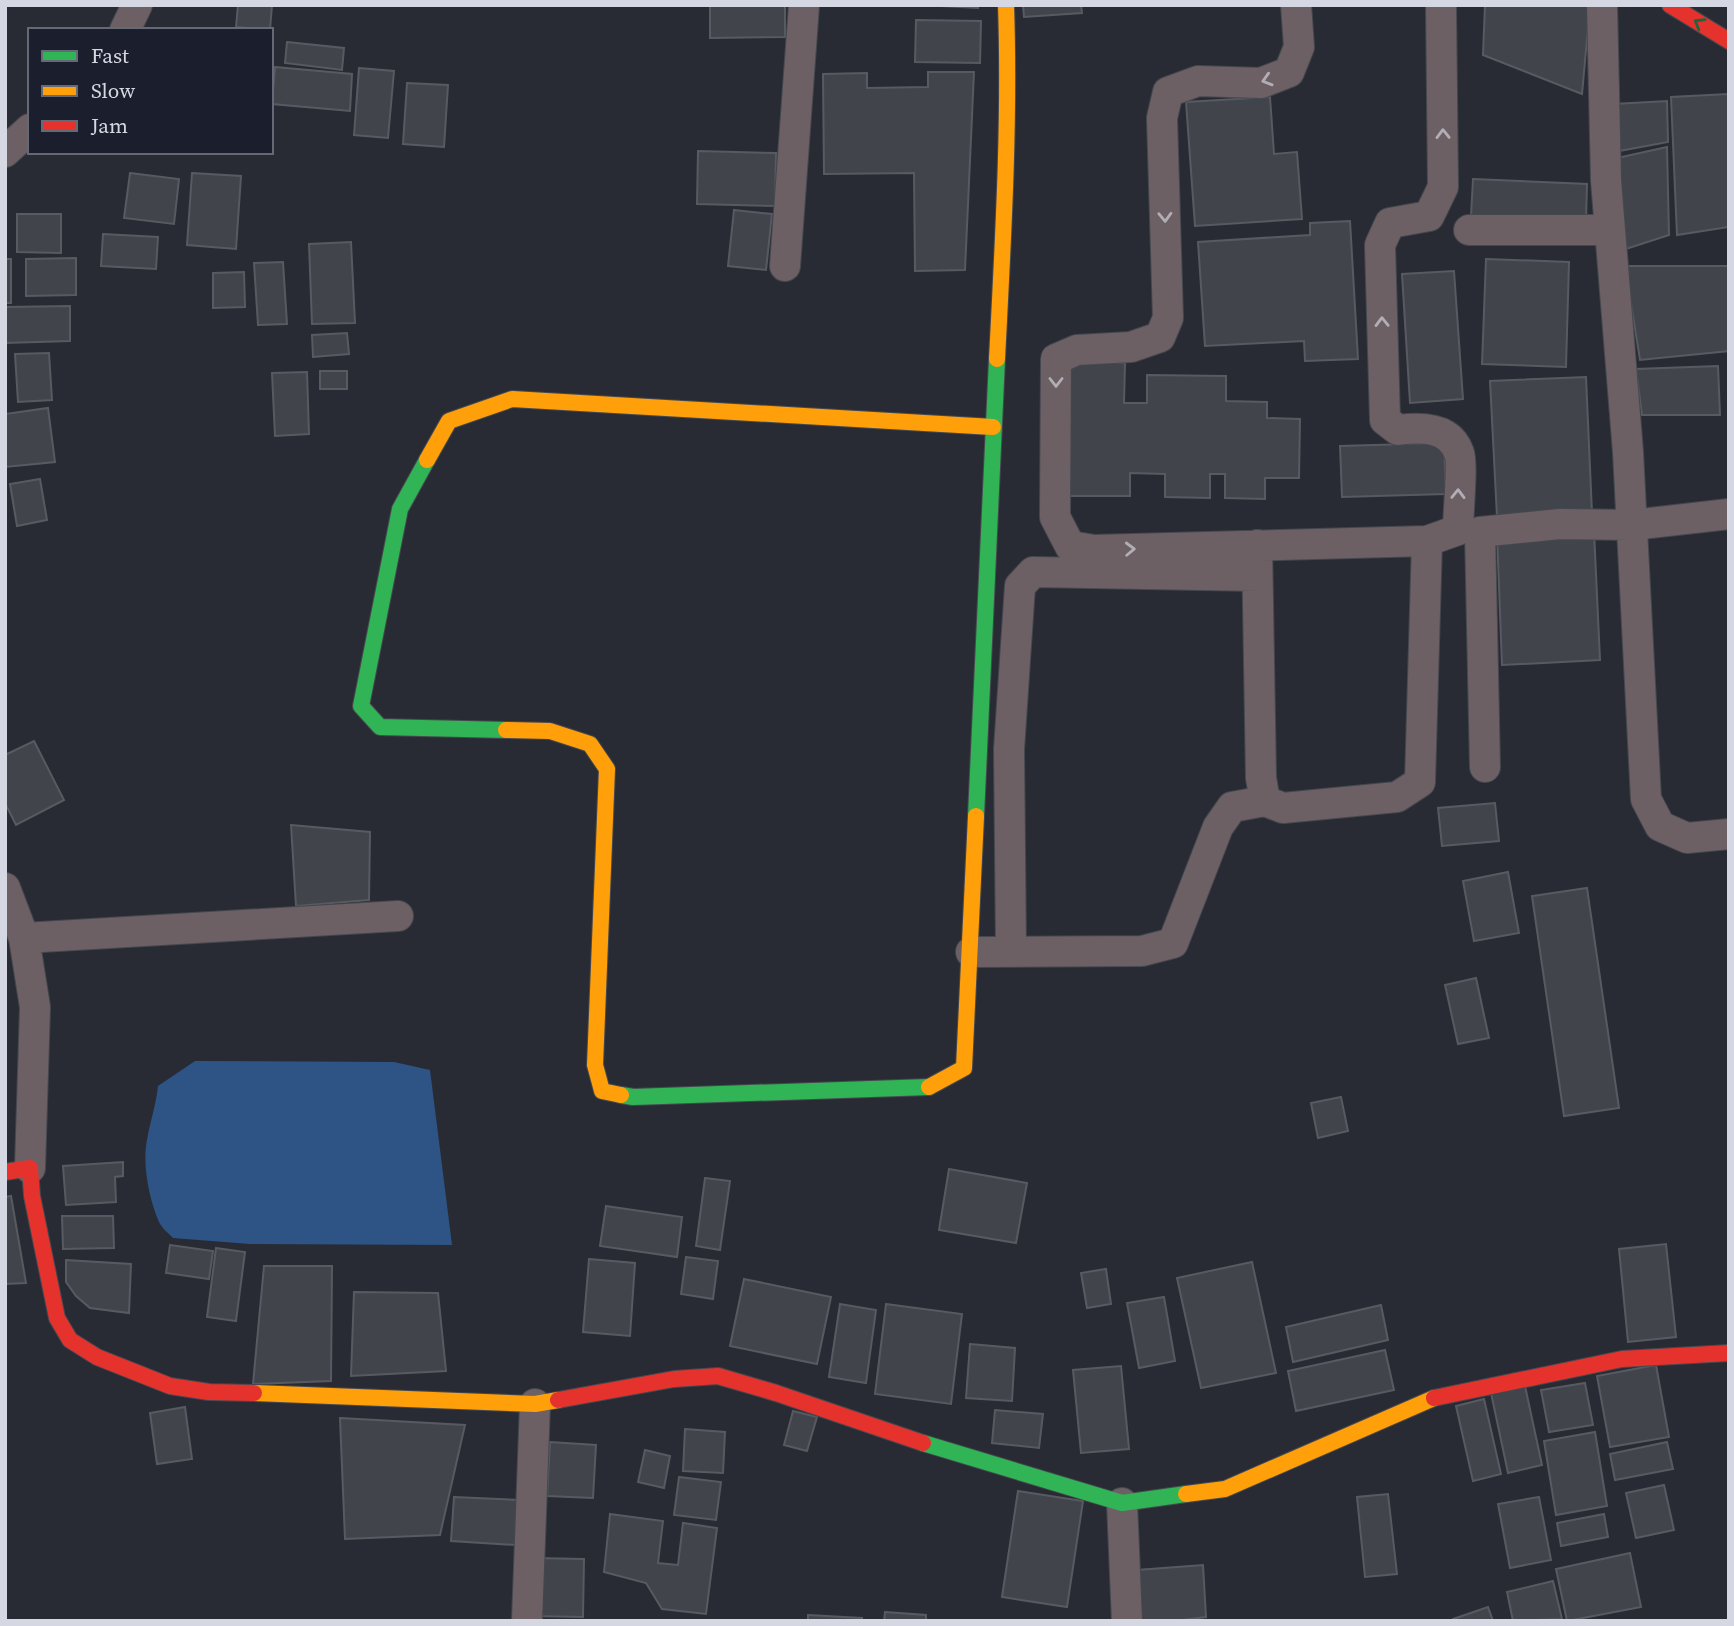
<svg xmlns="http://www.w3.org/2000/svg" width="1734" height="1626" font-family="'Source Serif 4',serif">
<rect width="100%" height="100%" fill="#292b34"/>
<path fill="#2d5485" d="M195,1061L394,1062L430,1070L452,1245L250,1244L173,1238C168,1233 162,1228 159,1222C149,1199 142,1164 147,1140C150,1122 156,1105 158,1086Z"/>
<path fill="#42444b" stroke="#585a62" stroke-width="2" d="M238,5H272L270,30L236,27Z
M710,5H785V37L710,38Z
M922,5H978V8Z
M1023,5H1081L1082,13L1024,17Z
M1485,5H1590L1582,94L1483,55Z
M916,20L981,21L980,63L915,62Z
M287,42L344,48L342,70L285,63Z
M275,67L352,74L350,111L272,104Z
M359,68L394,71L388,138L354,135Z
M928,72H974L965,270L915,271L914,173L824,174L823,74L867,73V88L928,87Z
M407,83L448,85L444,147L403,144Z
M1728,94L1729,227L1677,235L1671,97Z
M1270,97L1274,154L1297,152L1302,219L1195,226L1186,102Z
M1667,101L1668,142L1614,152V104Z
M1667,147L1669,235L1623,250L1617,158Z
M698,151L776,153L775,206L697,204Z
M130,173L179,179L174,224L124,218Z
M192,173L241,176L236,249L187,245Z
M1473,179L1587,184L1586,221L1471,216Z
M734,210L772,214L766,270L728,266Z
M17,214H61V253L17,252Z
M1350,221L1358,359L1305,361L1304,341L1205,346L1198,242L1310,235V223Z
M103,234L158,237L156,269L101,266Z
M351,242L355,323L312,324L309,244Z
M76,258V295L26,296V259Z
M5,259H11V303H5Z
M1486,259L1569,262L1566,367L1482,364Z
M283,262L287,324L258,325L254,263Z
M1625,266H1729V351L1640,360Z
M1454,271L1463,399L1410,403L1402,274Z
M244,272L245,307L213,308V273Z
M70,306V341L5,343V307Z
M347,333L349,354L313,357L312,335Z
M49,353L52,400L18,402L15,354Z
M1067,362L1125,363L1124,403H1147V375L1226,376V401L1267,402V418L1300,419L1299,478H1265V499L1225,498V474H1210V498L1165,497V474L1130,473V496H1066Z
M1718,366L1720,415H1642L1636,369Z
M320,371H347V389H320Z
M307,372L309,434L275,436L272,373Z
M1586,377L1592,513L1497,517L1490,381Z
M48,408L55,462L5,467V414Z
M1444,443L1446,494L1342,497L1340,446Z
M40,479L47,520L17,526L10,484Z
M1594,531L1600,660L1502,665L1497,534Z
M34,741L64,800L16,825L5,803V755Z
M1495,803L1499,841L1442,846L1438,808Z
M291,825L370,832L369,900L296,906Z
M1508,872L1519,933L1474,941L1463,881Z
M1587,888L1619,1108L1564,1116L1532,896Z
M1476,978L1489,1038L1458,1044L1445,985Z
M1341,1097L1348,1131L1318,1138L1311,1103Z
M123,1162V1176L115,1177L116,1202L66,1205L63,1166Z
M949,1169L1027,1183L1016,1243L939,1230Z
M705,1178L730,1181L720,1250L696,1246Z
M11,1196L26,1283L5,1284V1197Z
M606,1206L682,1217L677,1257L600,1246Z
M62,1216H113L114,1248L63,1249Z
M1666,1244L1676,1337L1628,1342L1619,1249Z
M170,1245L213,1251L209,1279L166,1273Z
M216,1248L245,1252L236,1321L207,1317Z
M686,1257L718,1261L713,1299L681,1294Z
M589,1259L635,1263L630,1336L583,1332Z
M66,1260L131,1264L129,1313L90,1308L76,1296L66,1282Z
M1252,1262L1276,1373L1201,1388L1177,1278Z
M264,1266H332L331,1381L253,1384Z
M1106,1269L1111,1304L1087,1308L1081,1273Z
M744,1279L831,1297L817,1364L730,1346Z
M354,1292L438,1293L446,1371L351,1376Z
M1164,1297L1175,1361L1139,1368L1127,1303Z
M840,1304L876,1310L866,1383L829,1377Z
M886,1304L962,1314L951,1404L875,1394Z
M1381,1305L1388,1340L1293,1362L1286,1327Z
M970,1344L1015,1348L1012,1401L966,1398Z
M1385,1350L1394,1390L1296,1411L1288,1371Z
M1656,1365L1669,1437L1610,1447L1597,1376Z
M1121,1366L1129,1449L1081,1453L1073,1370Z
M1585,1383L1593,1425L1549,1432L1541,1390Z
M1525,1386L1542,1465L1508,1473L1491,1393Z
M1484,1399L1501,1474L1473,1481L1456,1406Z
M185,1407L192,1459L157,1464L150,1413Z
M995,1410L1043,1414L1039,1448L992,1443Z
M793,1411L817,1417L807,1451L784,1445Z
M340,1418L465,1425L440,1535L345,1539Z
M685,1429L725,1432L723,1473L683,1471Z
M1595,1432L1607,1506L1556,1515L1544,1441Z
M550,1442L596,1445L593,1498L547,1496Z
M1667,1442L1673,1469L1615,1480L1610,1454Z
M645,1450L670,1456L664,1488L638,1482Z
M679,1477L721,1482L716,1520L674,1515Z
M1664,1485L1674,1530L1636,1538L1626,1493Z
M1018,1491L1083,1501L1067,1607L1002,1597Z
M1388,1494L1397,1574L1365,1577L1357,1497Z
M454,1497L519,1500L516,1545L451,1541Z
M1539,1497L1551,1560L1510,1568L1498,1504Z
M610,1514L663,1521L658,1563L678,1565L683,1523L717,1528L706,1614L662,1609L646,1583L604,1572Z
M1604,1514L1608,1537L1561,1546L1557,1523Z
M1630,1553L1641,1607L1567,1621L1556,1569Z
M534,1558L584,1559L583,1617L533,1616Z
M1203,1565L1206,1617L1174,1621H1136L1137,1570Z
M1553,1581L1562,1619L1513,1621L1507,1592Z
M1488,1607L1493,1621H1453V1619Z
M885,1612L926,1615V1621H884Z
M808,1615L862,1618V1621H808Z"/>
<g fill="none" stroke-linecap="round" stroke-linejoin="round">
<g stroke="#45484f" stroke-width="32">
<path id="street" d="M1296,5L1299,47L1289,72L1261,83L1198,81L1168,92L1162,118L1168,318L1160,337L1131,347L1077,350L1056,359L1055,517L1070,546L1094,550L1427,541L1458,530C1458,516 1463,462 1459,453C1450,426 1420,427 1398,430L1385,420L1380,245L1390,223L1429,216L1443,187L1441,5
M1602,5L1606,180L1628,452L1646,799L1660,826L1687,838L1729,834
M125,30L137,5
M5,152L30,129
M1469,230H1610
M785,266L804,5
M1257,545L1261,778L1265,801L1283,808L1397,797L1420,782L1427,541
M1485,767L1480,532L1560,524L1632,525L1729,514
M5,888L24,938L35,1007L30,1168
M24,938L398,916
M971,952L1142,951L1173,943L1218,827L1232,807L1265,801
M1011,952L1009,749L1020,586L1033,572L1257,576
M1122,1503L1127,1621
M527,1621L535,1404"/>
</g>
<g stroke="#45484f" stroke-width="18">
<path id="fast" d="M427,460L400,509L361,706L380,727L506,730
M976,816L997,359
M621,1095L633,1097L929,1087
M923,1443L1122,1503L1186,1494"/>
</g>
<g stroke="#45484f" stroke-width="18">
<path id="slow" d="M997,359C1003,241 1010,123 1006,5
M427,460L449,421L512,399L993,427
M506,730L550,731L590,744L607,769L595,1065L602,1091L621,1095
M929,1087L964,1068L976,816
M254,1393L535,1404L558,1400
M1186,1494L1225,1489L1434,1398"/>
</g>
<g stroke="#45484f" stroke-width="18">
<path id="jam" d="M1670,5L1729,41
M5,1172L30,1168L32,1196L57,1318L70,1340L97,1357L170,1386L209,1392L254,1393
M1434,1398L1622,1359L1729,1353
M558,1400L674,1379L718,1376L776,1393L923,1443"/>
</g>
<use href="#street" stroke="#6d6064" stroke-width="30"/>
<use href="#fast" stroke="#30b455" stroke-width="16"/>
<use href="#slow" stroke="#ff9f0a" stroke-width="16"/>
<use href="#jam" stroke="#e5322d" stroke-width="16"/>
</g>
<defs><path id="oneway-chevron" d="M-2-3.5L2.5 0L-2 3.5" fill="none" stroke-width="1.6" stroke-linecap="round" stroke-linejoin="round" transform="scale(1.75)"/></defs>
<use stroke="#24623f" href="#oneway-chevron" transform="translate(1699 23) rotate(-149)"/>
<g stroke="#b1aeb6">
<use href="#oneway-chevron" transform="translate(1267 80) rotate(163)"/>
<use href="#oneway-chevron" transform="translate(1443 134) rotate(-91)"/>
<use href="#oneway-chevron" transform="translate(1165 217) rotate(88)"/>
<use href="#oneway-chevron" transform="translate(1382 322) rotate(-91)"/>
<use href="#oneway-chevron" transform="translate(1056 382) rotate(90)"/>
<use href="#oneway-chevron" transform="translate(1458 494) rotate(-89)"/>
<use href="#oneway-chevron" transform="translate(1130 549) rotate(-2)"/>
</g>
<rect width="1734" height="1626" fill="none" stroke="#d5d8e2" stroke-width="14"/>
<rect x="28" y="28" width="245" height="126" fill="#1b1f2d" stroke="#656975" stroke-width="2"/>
<rect x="42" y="51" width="35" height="10" fill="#30b455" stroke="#656975" stroke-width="2"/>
<text x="91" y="63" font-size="21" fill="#d5d8e2">Fast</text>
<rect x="42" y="86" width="35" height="10" fill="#ff9f0a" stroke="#656975" stroke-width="2"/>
<text x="91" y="98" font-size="21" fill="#d5d8e2">Slow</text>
<rect x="42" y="121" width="35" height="10" fill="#e5322d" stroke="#656975" stroke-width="2"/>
<text x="91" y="133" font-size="21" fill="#d5d8e2">Jam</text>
</svg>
